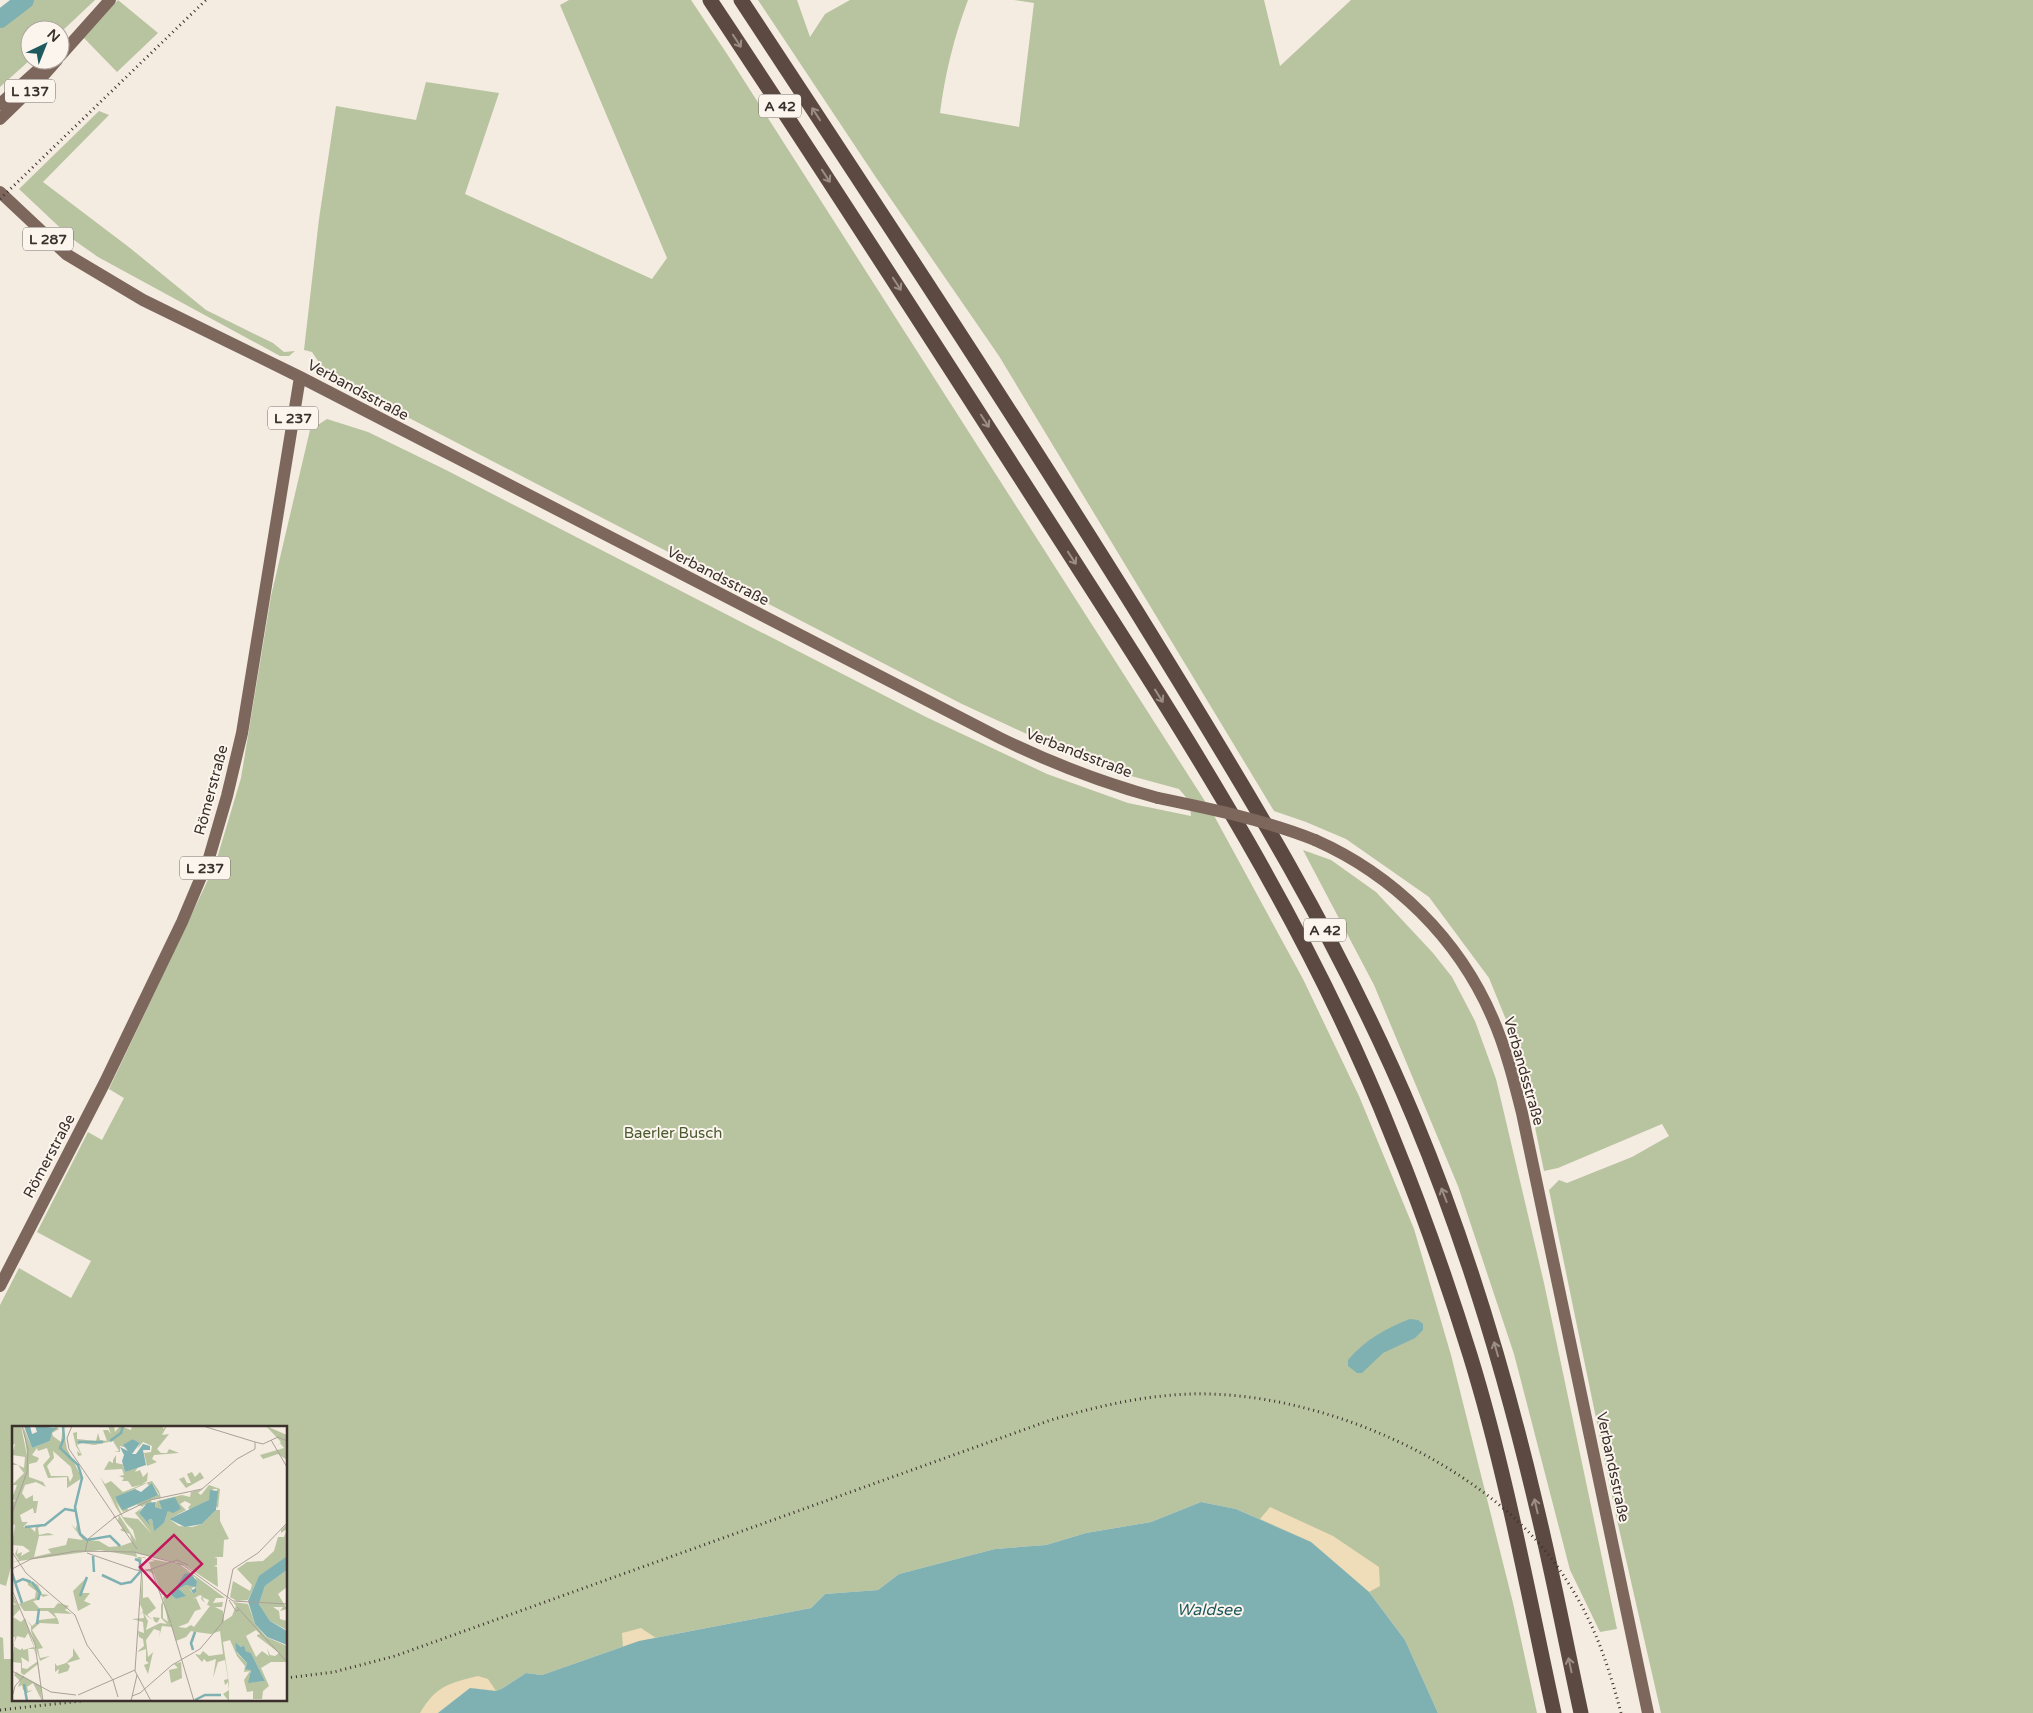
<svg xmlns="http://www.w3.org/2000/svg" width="2033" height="1713" font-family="'Varela Round',sans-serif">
<rect width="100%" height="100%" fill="#f4ebe1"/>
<path fill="#b8c4a0" d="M14,0H95L60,33V30H30V60L0,87V12Z
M118,0L158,33L117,72L84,38Z
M569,0H691L727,54L1208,806L1190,802L1179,789L1098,767L962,704L328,376L312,352L304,350L319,219L336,106L416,120L426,82L499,93L465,194L652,279L667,258L560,5Z
M758,0H797L810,37L825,14L850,0H968C954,37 945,74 940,113L1019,127L1034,3L1014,0H1264L1280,66L1351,0H2033V1713H1661L1617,1520L1549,1190L1559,1180L1567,1183L1632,1157L1669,1136L1662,1124L1558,1168L1544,1171L1520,1054L1489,978L1429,897L1346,839L1306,822L1274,811L999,356L875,176Z
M99,111L109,115L43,182L130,248L206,310L273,343L284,352L295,351L289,356H280L98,257L71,238L19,189Z
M327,419L368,432L446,470L926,717L1047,774L1128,803L1191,816L1190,806L1212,812L1303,979L1359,1096L1414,1229L1451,1355L1513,1603L1537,1713H1438L1405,1640L1369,1592L1311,1542L1236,1509L1201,1502L1151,1522L1086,1533L1046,1545L995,1549L899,1574L878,1590L825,1594L811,1608L639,1641L542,1675L526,1673L503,1688L496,1691L470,1688L438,1713H0V1637L3,1638L4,1659H14V1699H286V1427H14V1555L6,1586L0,1584V1305L19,1268L71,1298L91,1261L37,1232L88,1132L102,1140L124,1098L109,1089L215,865L241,778L271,596L310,430Z
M1303,850L1331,860L1376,892L1433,953L1452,977L1475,1021L1496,1079L1544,1283L1617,1629L1600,1632L1570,1570L1514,1354L1458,1186L1374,985Z"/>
<path fill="#efdcb8" d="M1270,1507L1333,1536L1379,1567L1380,1586L1369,1592L1311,1542L1260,1519Z
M641,1628L656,1638L623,1647L622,1633Z
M478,1676L488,1679L496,1691L470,1688L438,1713H420C436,1686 449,1683 478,1676Z"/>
<path fill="#7fb0b2" d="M1410,1319L1418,1320L1423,1324V1330L1415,1338L1383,1353L1362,1373H1357L1348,1366V1360C1365,1340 1386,1328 1410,1319Z
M1201,1502L1236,1509L1311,1542L1369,1592L1405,1640L1438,1713H438L470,1688L496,1691L503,1688L526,1673L542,1675L639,1641L811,1608L825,1594L878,1590L899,1574L995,1549L1046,1545L1086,1533L1151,1522Z"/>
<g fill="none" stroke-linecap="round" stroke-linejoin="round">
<path stroke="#7fb0b2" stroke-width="18" d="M0,19L25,0"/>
<path stroke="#7d675c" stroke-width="12" d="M60,56L110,0
M0,104L49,60
M0,119L35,85L57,60
M0,192L66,254L143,300L300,377L1000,738C1051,763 1103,783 1158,798
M1315,840C1394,875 1459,939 1493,1019C1506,1049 1514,1081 1522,1113L1648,1713
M0,1286L105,1082L182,922L209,858L227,796L242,733L300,377"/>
<path stroke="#5c4a42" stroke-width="15" d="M710,0C830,180 946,362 1063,544C1185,734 1309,925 1392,1136C1421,1207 1447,1281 1470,1355C1506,1472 1528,1593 1554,1713
M741,0C874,202 1007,404 1135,609C1238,776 1338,936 1414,1118C1466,1243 1505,1373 1536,1505C1553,1574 1566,1644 1581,1713"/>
<path stroke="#3b302b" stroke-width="3" stroke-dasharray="1 4" stroke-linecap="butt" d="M0,199L206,0
M286,1678L334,1672L395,1656L1048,1421C1094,1407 1140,1396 1189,1394C1315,1390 1478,1459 1554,1562C1590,1611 1606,1656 1621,1713
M0,1710L99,1699"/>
<path stroke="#7d675c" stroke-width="12" d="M1158,798C1211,809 1265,820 1315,840"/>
</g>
<defs><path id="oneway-shaft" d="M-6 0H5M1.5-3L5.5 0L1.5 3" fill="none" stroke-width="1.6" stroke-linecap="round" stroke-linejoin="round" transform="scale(1.25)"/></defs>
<g stroke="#9c8e87">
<use href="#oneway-shaft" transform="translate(737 41) rotate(57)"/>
<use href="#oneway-shaft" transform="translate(816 114) rotate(-123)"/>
<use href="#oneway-shaft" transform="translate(826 176) rotate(57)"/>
<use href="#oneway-shaft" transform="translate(897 284) rotate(57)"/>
<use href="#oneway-shaft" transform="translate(985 421) rotate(57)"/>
<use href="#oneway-shaft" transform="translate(1072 558) rotate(57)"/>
<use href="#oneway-shaft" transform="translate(1159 696) rotate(58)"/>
<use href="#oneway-shaft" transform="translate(1444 1195) rotate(-111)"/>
<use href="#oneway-shaft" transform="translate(1496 1349) rotate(-106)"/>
<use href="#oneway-shaft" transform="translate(1536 1506) rotate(-103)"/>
<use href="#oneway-shaft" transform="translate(1570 1665) rotate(-102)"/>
</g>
<g text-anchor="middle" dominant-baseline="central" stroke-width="4" stroke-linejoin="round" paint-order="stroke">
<g fill="#fbf5ee" stroke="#756b66" stroke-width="1">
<rect x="5" y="79.5" width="50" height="23" rx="4"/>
<rect x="759" y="94.5" width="42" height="23" rx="4"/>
<rect x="23" y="227.5" width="50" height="23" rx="4"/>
<rect x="268" y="406.5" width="50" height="23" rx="4"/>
<rect x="180" y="856.5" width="50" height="23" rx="4"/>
<rect x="1304" y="918.5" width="42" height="23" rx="4"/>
</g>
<g font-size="14" font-weight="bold" fill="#3b302b">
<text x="30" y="91">L 137</text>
<text x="780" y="106">A 42</text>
<text x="48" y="239">L 287</text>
<text x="293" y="418">L 237</text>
<text x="205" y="868">L 237</text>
<text x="1325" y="930">A 42</text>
</g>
<g font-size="15" fill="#3b302b" stroke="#fbf5ee">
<text transform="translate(358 390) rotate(28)">Verbandsstraße</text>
<text transform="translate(718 576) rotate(27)">Verbandsstraße</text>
<text transform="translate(1079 753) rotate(21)">Verbandsstraße</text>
<text transform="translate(211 790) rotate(-75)">Römerstraße</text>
<text transform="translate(1524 1071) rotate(74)">Verbandsstraße</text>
<text transform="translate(49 1156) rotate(-62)">Römerstraße</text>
<text transform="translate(1613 1467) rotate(78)">Verbandsstraße</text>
</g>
<g font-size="15" fill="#4a5a2e" stroke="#fbf5ee">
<text x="673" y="1133">Baerler Busch</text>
</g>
<g font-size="16" font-style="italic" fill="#1f5a5e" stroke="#fbf5ee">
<text x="1209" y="1610">Waldsee</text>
</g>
</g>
<g transform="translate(12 1426)">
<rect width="275" height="275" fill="#f4ebe1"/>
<path d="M0,0H9L16,34L11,0L20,22L38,15L39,7L44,0L47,3L40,7L41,10L49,16L51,0H60L51,2L55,23L70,52L55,62V51L36,52L31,39L38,31L35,22L26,25L25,22L20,29L27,32L25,36L17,38V51L31,56L34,61L24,56L13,59L10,67L14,73L21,69V75H26L24,87H23L18,88L22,87L21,82L8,89L10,96H16L11,101L17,100L23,106L24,100L31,99L26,102L27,109L36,107L42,109L27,110L22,131L39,127L36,123L54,119L56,112L71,114L59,98L64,103V99L74,114L87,115L97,121L108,120L104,114L109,120L120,116L118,108L108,104L111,102L106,95L107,89L124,115L121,104L114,97L97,71L104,81L88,51L93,58L99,55L111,66L129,59L120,61L116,55H110L112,52L107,50L112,49L110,43L92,44L97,35L101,37V34L104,29V37L113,39L111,40L113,46L126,41L123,46L128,44L131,51L136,46L135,55L130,58L140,55L147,65L149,72L139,74L140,78L132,79L127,87L137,99L136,94L140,93L142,104L152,97L156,85L168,84L163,72L159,74H151L150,83L143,81L145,75L170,69L178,71L179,66L191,63L186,67L189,69L197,59L208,63L206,82L201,77H205V63H201L197,74L180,85L176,82L179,78L173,75L168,78L174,84L157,93L167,100L180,101L190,98L204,84H208V95L217,113L212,114L211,131H202L205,132V139L202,140L205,141L206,161L172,139L88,124L0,136L7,134L3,128L6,121L5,128L10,126L9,130L18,125L11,120L0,119L3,99L0,98V76L3,75L0,72L5,59H0L12,47L6,39H0V36L12,42L13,31L0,29L3,18L0,19ZM41,25L59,41L61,50L58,56L56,50H39L35,40L42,32ZM135,57L137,60L140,57L147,69L143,68L119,81L124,78L131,81L123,87L140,108L126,93L111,91L104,76L111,86L117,84L103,72ZM96,0H102L103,6L108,0L119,4L120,0H151V3L155,0L150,9L157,8L145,23L149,27H155L157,23L167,27L142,29L140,33L145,36L135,40L132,27L139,26L140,20L131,16L125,23L128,17L121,13L112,21L108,20V26H102L107,25L101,15L82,19L70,17L65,19L70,29L66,30L65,25L69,28L64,20L61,7L65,6V13L84,15L86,7L88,14L95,15L91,4H96L99,8ZM254,0L275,9V34L266,28L251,33L248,29L272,22L268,17L264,20L269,16ZM180,46L183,51L188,46L192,52L174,62L167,53L172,51L175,57H179L175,48ZM275,98V130L247,151L236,174L225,175L218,171L221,155L238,165L240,159L225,143L235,136L251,135L262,125L266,111H272L275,103L269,107V104ZM124,127L166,137L213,172H204L201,177L211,176L210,181H203L211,185L212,195L220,190L224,180L221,176L236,178L243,198L254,211L275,220V236H259L249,242L257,260L251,265L250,273H241V265L235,266L232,254L238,245L232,246L233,240L225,230L218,214L211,216L217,258V275L211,268L217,264L216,256L213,259L212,254L216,253L213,234L206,236L201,252L204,233L195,236L192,233L190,236L183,228L188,229L191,225L197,230L211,228L208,205L199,208L184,206L181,216L179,217L183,206L179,205L174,211L164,215L160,201L150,200L147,211L148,205L142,203L134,214L136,231L141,226L136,248L132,239L137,237L134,235V223L125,226L132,220L131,213L127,211L126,205L132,207L131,196L120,193L132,192L131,186L127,190L131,185L128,178L131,145V172L136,171L144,182L135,189L142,195L141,191L148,192L145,197L132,188L136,195L134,204L148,197L155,198L149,192V179L151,175V192L156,196L151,171L156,167L150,169L142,148L132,143H139L137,136L143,135L137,133L134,135L133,131H130L128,141ZM172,148L183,151L185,155L184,166L181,168L178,163L184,160L174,159L167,163L173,170L164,173L159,169ZM188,169L190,170L189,172L190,174L193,177L190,171L197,174L195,179L198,180L182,201L179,199L174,202L166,201L176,197L183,185L189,183L184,172L181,173ZM244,204L248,208L245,209V210L267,227L263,230L258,229L255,222L257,230L250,225L244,231L234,210ZM223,216L229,221L232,219L234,225L239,227L253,255L237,256L239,243L233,242L235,237L225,227ZM275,144V161L266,168L275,183L268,185L271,181H261L267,185L268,193L275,195V204L258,195L247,178L253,160ZM75,151L70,167H78L72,175L79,178L66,185L61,165ZM15,153L26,159L30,168L37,169L31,171L28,168L26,174L21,175L27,182H42L46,177L57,180L53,184L60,188L42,187L46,194L47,198L28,197L20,204L31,222L26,223L28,232L38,230L28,235L19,205V200L14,193L20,200L27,194L44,192L36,185H12L7,178L23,172L24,165L16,159ZM0,167L8,183L1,191L9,196L13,192L23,223L24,229L22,223H16L17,236L9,231L10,236V242L15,243L26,235L28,250L30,275L21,257L15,261L16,265L21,264L15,267V275L14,263L11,264L10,259L6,261L8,255L2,249L4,246L29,260L26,238L12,249L9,247V237L0,236L3,211H0V178L5,179L0,176ZM16,207L22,221L11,224V222L8,224L1,220L5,210L13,212ZM61,222L68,233L55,237L58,240L56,245L46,248L47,243L43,246V237L45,240L54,237L61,230ZM169,236L170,252L159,257L157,244L166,242L162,238Z" fill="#b8c4a0" fill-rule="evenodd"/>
<path d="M12,0H18L20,8L25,6L23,0L45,2L40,6L38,15L20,22ZM121,13L128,17L120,28H124L131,18L138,20V24H131L134,39L113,46L110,35L112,29L108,21L116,25L111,19ZM140,57L146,69L114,83L110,84L103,71L123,63L129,66ZM198,64L206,65L204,84L190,98L173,101L157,93L197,74ZM163,71L169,83L161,87L156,85L152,97L142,105L140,93L136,94L138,100L127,87L135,77L144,76L143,81L150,83L147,75ZM275,130V144L253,160L247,178L258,195L275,205V219L255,211L243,198L236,175L247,150ZM178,147L185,155L184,166L181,168L178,161L181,164L184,161L174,159L167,163L174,170L164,173L159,169L172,148ZM223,216L229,221L232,219L234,225L239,227L253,255L236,257L239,244L233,243L235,237L224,225Z" fill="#7fb0b2"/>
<path fill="none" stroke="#7fb0b2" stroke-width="2.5" d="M51,0L52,12L48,22L66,39L70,52L63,81L68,108L75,114L98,110L108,120M98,15L109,7L111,0M66,16H91M13,101L33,99L53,83L64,85M81,130L82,146M0,147L10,177M90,149L109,158L119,156L128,146V135L123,133M20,156L28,167L26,174M2,157L11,153L19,156M68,170L75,151M25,198L27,183M181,224L179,217L183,206M12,258L15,275M183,274L193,269H209"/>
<path fill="none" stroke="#aaa098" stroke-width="1" d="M60,0L55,12L57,23L125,123M191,0L243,16M259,14L275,41M243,16L251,18L266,11L275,15M0,87L15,46L16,23L10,0M101,92L138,74L190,63L225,33L243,23V16M0,126L14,147L63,189L75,219L101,254L106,271M73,126L76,113L103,91M75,127L124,144L134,145L165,134L176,139M130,141L123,245L139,275M0,143L19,133L64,125L122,126L171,139L221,175L275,178M139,143L159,197M0,164L23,218L31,275M217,174L224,185L227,184M225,181L275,236M159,198L182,275M0,245L39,266L64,269M1,268L3,260L12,250M66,269L123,244M120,270L128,267L160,239L188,223L210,197L221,143L246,127L275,97M119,275L125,249"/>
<path fill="#c2185b" fill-opacity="0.15" stroke="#c2185b" stroke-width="2.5" d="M162,109L190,138L155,171L128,141Z"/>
<rect width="275" height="275" fill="none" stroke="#3b302b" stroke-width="2.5"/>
</g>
<g transform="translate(45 45) rotate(43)"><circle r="24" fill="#fbf5ee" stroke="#aea6a0"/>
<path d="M0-4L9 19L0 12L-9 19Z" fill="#1f5a5e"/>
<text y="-8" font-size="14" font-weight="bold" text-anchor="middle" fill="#3b302b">N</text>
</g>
</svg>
